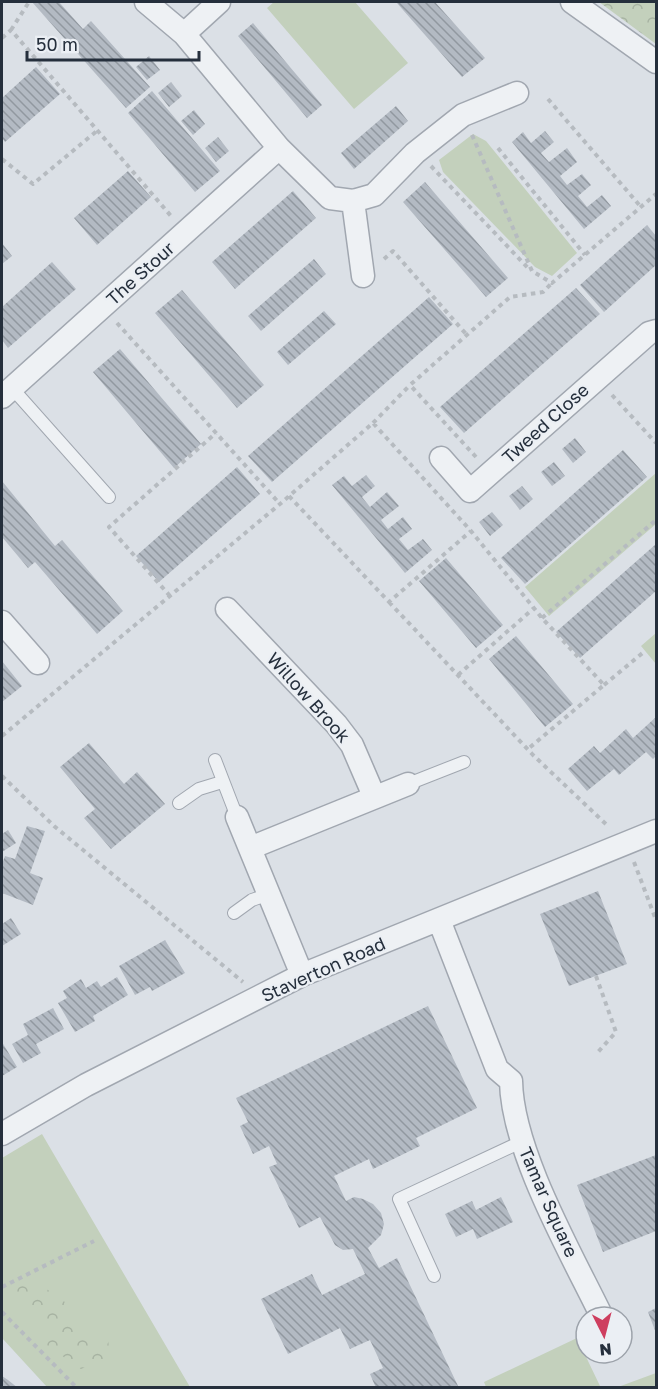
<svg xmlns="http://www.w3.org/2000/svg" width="658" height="1389" font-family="'Golos Text',sans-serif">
<defs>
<pattern id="forest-crowns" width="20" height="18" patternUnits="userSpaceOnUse" patternTransform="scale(1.5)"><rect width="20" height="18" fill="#c3d0bc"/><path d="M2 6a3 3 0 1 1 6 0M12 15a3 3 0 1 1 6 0" fill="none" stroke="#a7b3a2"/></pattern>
<pattern id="building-back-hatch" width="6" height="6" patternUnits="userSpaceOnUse" patternTransform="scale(1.5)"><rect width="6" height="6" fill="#b3bac3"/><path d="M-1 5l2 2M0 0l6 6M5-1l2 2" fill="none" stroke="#9198a0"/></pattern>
</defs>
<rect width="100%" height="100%" fill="#dbe0e6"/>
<path fill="#c3d0bc" d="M274,2H355L408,63L354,109L267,8Z
M473,134L486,141L577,253L552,276L535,267L443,172L439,160Z
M656,473V524L549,616L525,587Z
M656,633V664L641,646Z
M42,1134L190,1387H47L2,1338V1158Z
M577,1338L600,1386L486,1387L484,1382Z
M656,1373V1387H618Z"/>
<path fill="url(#forest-crowns)" d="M599,2H656V44Z
M29,1277L64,1301L79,1328L108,1339L110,1357L81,1369L45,1344L41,1314L19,1303L11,1287Z"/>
<path fill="url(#building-back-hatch)" d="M32,2H59L83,29L91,21L150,87L126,108Z
M396,2H435L485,58L462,77Z
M253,23L322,105L307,118L238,36Z
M149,56L160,70L147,80L136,67Z
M36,67L60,94L5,142L2,138V98Z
M171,82L182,96L169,107L158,93Z
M152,91L220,171L195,192L128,113Z
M396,106L408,121L354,169L341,153Z
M194,110L205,124L193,135L181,121Z
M545,131L554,142L541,153L549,162L567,148L577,162L560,176L567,185L582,174L591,185L578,196L587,207L602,195L611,206L584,229L512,142L523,132L531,143Z
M218,137L229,151L216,162L205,148Z
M128,171L151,197L97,245L74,218Z
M425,182L508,278L486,297L403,202Z
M293,191L316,218L235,289L212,262Z
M647,225L656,236V265L604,312L580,285Z
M2,243L12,256L2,264Z
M314,259L326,274L261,331L248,316Z
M52,262L76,289L8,348L2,340V307Z
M576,288L600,314L464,433L440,407Z
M182,290L264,385L237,408L155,313Z
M429,297L453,324L272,482L248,456Z
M324,311L336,324L288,365L277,352Z
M120,349L201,444L174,468L93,372Z
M575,438L586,452L573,463L562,449Z
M623,450L647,477L525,584L501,558Z
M554,462L565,476L552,486L541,472Z
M237,467L260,494L159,582L136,556Z
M366,475L375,486L362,497L370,507L387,492L399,506L381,520L388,529L403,517L412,529L399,539L408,550L423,539L432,550L405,573L332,485L344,476L352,486Z
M2,481L55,546L62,540L123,611L97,634L35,562L28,568L2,537Z
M522,486L533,499L520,510L509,496Z
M492,512L503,525L490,536L479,522Z
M656,544V591L580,658L556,632Z
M446,558L503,625L476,648L419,581Z
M516,636L573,704L545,727L489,659Z
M2,661L22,686L2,702Z
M656,717V756L653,759L646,752L619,775L614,769L587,791L568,769L594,746L600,753L626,729L633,738Z
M89,743L124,784L137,772L165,804L111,849L84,818L95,809L60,767Z
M27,826L45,831L30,873L43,878L33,905L2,893V864L5,856L15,859Z
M8,830L16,843L2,852V834Z
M598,891L627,964L569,986L540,914Z
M11,918L21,934L2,946V924Z
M165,940L185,973L152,991L150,987L135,995L119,966Z
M117,977L128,995L93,1016L95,1021L75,1032L58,1003L67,998L63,991L81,979L86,988L97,981L101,987Z
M428,1006L477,1108L416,1138L420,1146L373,1169L369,1159L334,1176L346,1201L354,1197L363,1199L373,1204L381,1213L384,1224L381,1235L368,1248L379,1268L397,1258L459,1388H376L370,1374L383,1368L370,1340L350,1349L340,1328L288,1354L261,1299L312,1274L322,1295L365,1274L353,1249L343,1250L335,1245L320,1217L299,1228L269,1167L277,1164L269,1146L253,1154L240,1126L248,1122L236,1098Z
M53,1008L64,1029L36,1044L41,1053L23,1063L12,1044L28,1035L23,1024Z
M2,1042L17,1067L2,1076Z
M656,1155V1231L603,1252L577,1185Z
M501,1197L513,1222L477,1239L473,1229L456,1237L445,1214L472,1201L476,1210Z
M656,1308V1333L648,1312Z
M2,1376L8,1380L18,1388H2Z"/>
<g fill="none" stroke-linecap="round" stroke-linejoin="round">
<g stroke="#a1a7b0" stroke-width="14">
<path id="lane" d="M12,388L109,497
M215,760L237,817
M408,784L464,762
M179,803L199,789L222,782
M234,913L252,900L269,894
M434,1276L399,1199L523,1141"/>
</g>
<g stroke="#a1a7b0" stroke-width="25">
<path id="street" d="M146,2L184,34L279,148L330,198L353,201L363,276
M572,2L656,62
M184,34L219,2
M353,201L374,195L415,153L463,115L517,93
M2,397L279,148
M441,458L470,491L649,333L656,331
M227,609L336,724L352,745L374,796
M2,622L38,663
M237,817L302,975
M250,848L408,784
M439,920L497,1069L511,1081C512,1151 571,1253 602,1317
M2,1134L86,1085L302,975L656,831"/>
</g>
<path stroke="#b6bbc0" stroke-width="4" stroke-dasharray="4.5 4.5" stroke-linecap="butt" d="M11,30L29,2
M2,38L11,30L171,216
M548,99L641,207
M472,135L532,271L552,283L656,194
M498,148L585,255
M2,159L33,184L98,130
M431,166L529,269
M384,259L393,251L466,334
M117,323L280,504
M612,395L656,443
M373,423L410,385
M476,457L410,385L510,297L543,292L552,283
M289,496L389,602L471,531
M170,596L109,527L216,433
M389,602L533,755L609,827
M542,618L656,520
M458,675L534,608
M604,685L645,651
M2,736L280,504L373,423L471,531L542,618L604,685L528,749
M2,776L54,826L243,982
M634,862L656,920
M596,976L616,1032L598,1052
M2,1287L94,1241
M2,1312L77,1388"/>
<use href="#lane" stroke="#eef1f4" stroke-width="12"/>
<use href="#street" stroke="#eef1f4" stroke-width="22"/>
</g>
<g text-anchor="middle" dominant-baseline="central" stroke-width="4.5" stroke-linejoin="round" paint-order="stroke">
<g font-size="18" fill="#252f3c" stroke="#ebeff4">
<text transform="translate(140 273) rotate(-42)">The Stour</text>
<text transform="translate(545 423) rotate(-42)">Tweed Close</text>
<text transform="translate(309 697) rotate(48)">Willow Brook</text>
<text transform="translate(323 969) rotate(-24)">Staverton Road</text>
<text transform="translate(549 1202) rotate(66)">Tamar Square</text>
</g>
</g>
<rect width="658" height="1389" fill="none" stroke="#252f3c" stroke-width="6"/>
<g transform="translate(604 1335) rotate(174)"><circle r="28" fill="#ebeff4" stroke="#9ca2aa" stroke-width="1.5"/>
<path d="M0-4.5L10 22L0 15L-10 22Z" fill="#ce3e5f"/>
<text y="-9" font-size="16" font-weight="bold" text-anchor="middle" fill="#252f3c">N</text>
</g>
<path d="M27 51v9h172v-9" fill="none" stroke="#252f3c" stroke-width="3"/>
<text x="36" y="51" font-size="18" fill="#252f3c" stroke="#ebeff4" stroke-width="4.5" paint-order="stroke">50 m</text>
</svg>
